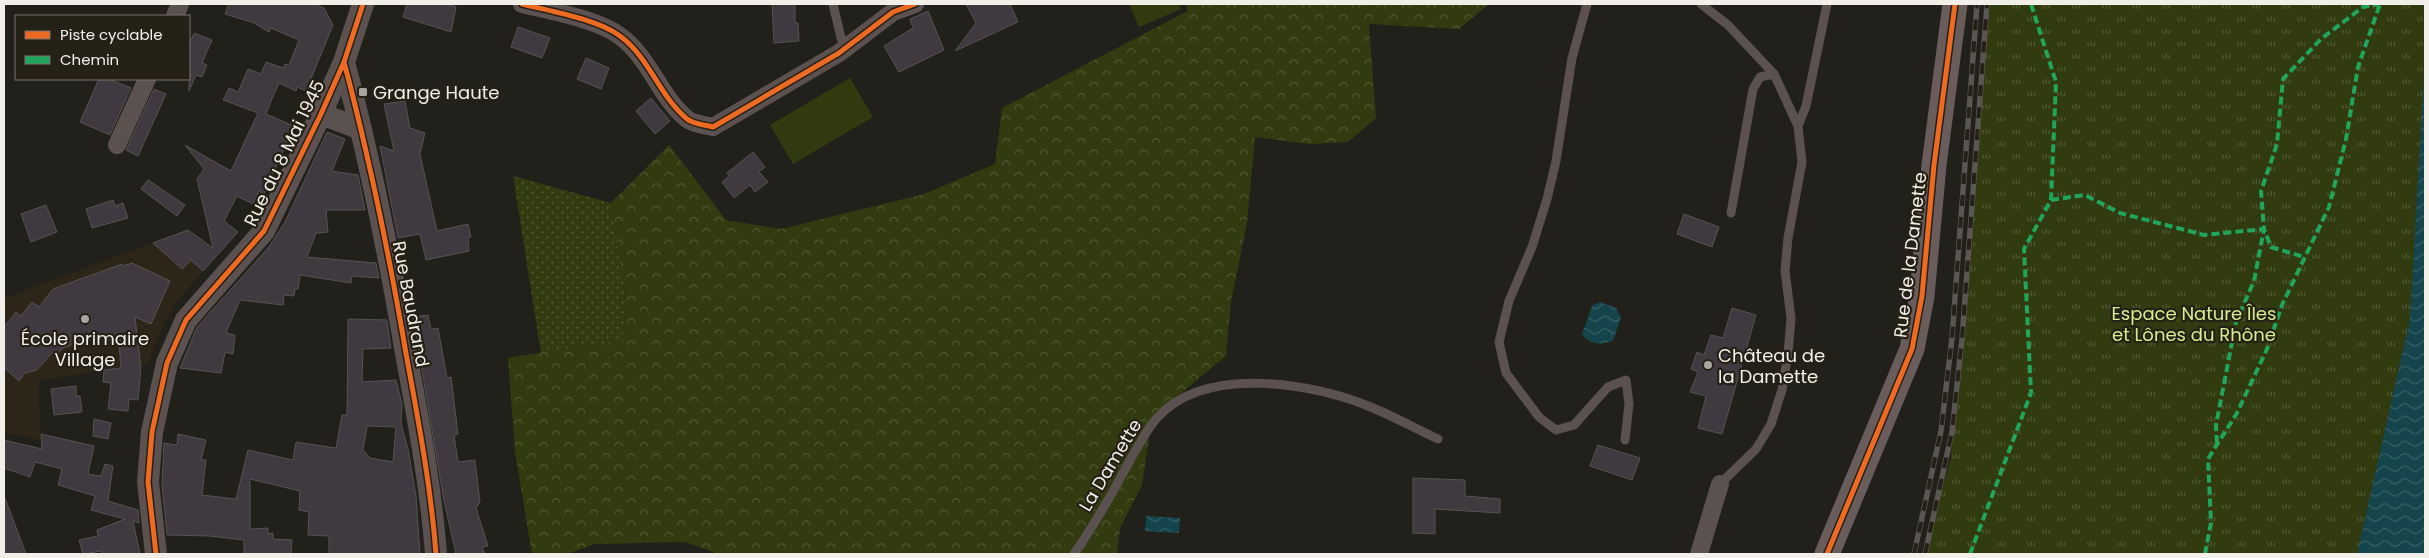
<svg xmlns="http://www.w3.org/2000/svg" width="2429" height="558" font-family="Poppins,sans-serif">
<defs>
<pattern id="grass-dots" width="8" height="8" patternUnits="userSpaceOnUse" patternTransform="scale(1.25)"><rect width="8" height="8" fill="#323b0f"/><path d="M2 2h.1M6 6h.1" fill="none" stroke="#505832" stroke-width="1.8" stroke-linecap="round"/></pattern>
<pattern id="forest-crowns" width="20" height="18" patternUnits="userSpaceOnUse" patternTransform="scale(1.25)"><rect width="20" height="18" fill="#323b0f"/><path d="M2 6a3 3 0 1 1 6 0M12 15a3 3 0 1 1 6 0" fill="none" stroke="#505832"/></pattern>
<pattern id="park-tufts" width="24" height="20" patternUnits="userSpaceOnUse" patternTransform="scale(1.25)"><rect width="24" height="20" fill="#323b0f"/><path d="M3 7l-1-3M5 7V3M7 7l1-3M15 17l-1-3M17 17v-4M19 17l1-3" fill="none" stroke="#505832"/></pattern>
<pattern id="water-waves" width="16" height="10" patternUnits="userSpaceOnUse" patternTransform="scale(1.25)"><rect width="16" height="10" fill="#14454c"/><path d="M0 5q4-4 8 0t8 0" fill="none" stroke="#376066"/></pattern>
</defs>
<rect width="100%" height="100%" fill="#22201a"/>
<path fill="#2d2517" d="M188,230L219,253L176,302L158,336L148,363L38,381L41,440L4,432V298Z"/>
<path fill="url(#grass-dots)" d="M513,176L611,203L626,301L622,340L541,353Z"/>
<path fill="url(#forest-crowns)" d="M1185,4H1489L1459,29L1369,24L1376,118L1348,142L1310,144L1255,137L1247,223L1231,302L1226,356L1152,417L1142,485L1120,528L1117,554H719L685,542L595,544L567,554H532L515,452L508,358L622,340L626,301L611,203L669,145L726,220L781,229L924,194L995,164L1002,108L1188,11Z"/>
<path fill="url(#park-tufts)" d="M1990,4H2425V554H1923L1951,458Z"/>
<path fill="#323b0f" d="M1129,4H1179L1181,9L1139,27Z
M850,78L873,117L793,164L770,125Z"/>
<path fill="url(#water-waves)" d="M2425,56V554H2357L2410,319Z
M1600,302L1616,308L1621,317L1613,341C1600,345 1590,345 1582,334L1592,306Z
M1146,516L1180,518L1179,533L1145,531Z"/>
<path fill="#413940" stroke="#555352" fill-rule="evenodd" d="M229,4H314L324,8L333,25L306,91L297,87L296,91L279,83L271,101L266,114L294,126L264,194L259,191L253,204L237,196L224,221L238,232L203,271L191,260L182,269L153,243L188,230L213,248L197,179L204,169L185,145L231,171L258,113L223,100L229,88L238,92L248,69L261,74L266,62L283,68L285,64L289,65L299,40L271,28L269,32L254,23L225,14Z
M407,4H446L456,7L451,32L403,17Z
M772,4H795V23H798L799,41L774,43Z
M966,4H1010L1018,22L955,51L976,23Z
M928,11L944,50L899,72L884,46L913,28L910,19Z
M518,27L550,38L542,58L511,47Z
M194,33L212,40L202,63L207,65L202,77L196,75L189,91V45Z
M586,58L609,68L601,89L577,79Z
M99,79H109L131,88L110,135L80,122Z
M154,89L166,94L138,156L126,150Z
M651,98L670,121L655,134L636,111Z
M405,101L410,128L425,133L420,154L437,231L468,224L471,237L468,238L469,251L426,260L420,234L398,238L380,146L394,151L384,104Z
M327,132L345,139L332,171L358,175L365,210H326L328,232L316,233L307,257L376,263L379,278L352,276L351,283L300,275L298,289H295L294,296L284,295L283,305L240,300L226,333L235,335L233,354L225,352L221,373L180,368L197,327L268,248L285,222Z
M753,152L765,167L759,172L768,182L755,192L750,185L734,198L722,182L729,176L727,173Z
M148,180L185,205L177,216L141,189Z
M113,200L115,206L123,203L128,218L92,228L86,209Z
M46,205L57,232L31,242L21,214Z
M1684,214L1719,227L1712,247L1677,234Z
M132,263L170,281L151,324L135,317L141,368L138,400L129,399L128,411L108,409L111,383L103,382L104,370L121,368L119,344L89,331L85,340L63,348L56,356L52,353L37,370L25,373L19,381L4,368V327L16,312L21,316L32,302L39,307L53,289L122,264L123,266Z
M1732,308L1756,315L1722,434L1698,428L1706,396L1690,392L1698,372L1691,369L1697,352L1704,355L1711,335L1723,338Z
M428,315L431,329L438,328L447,378L451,377L458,434L454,435L458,462L475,460L480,502L476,508L488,546L482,547L485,554H456L444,501L413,317Z
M348,319L387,320L391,348L363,349L362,382L396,380L402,404L401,424L408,449L416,496L420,554H329V536L308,535L309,512L299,510L300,491L250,479V529L268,528V534L273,533V539L292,540L291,554H244V540L210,536L167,535L162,485L164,443L177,445L178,434L206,440L201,460H206L202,495L236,499L248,450L293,460L296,442L336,448L342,415H347ZM367,426L396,427L393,462L370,458L363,450Z
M76,386V396H80L82,412L54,415L51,389Z
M94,419L111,423L108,439L93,436Z
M41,434L94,446L88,474L101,476L105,464L113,466L108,501L138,510L139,523L133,521L140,554H102L101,551L83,554L79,540L98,536L97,530L125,519L91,510L95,496L58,485L62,469L35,462L30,477L4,468V440L42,449Z
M1598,445L1640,458L1632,480L1590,466Z
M1413,478L1465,480V496L1500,499V513L1435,509V534L1413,533Z
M4,498H5L26,554H4Z"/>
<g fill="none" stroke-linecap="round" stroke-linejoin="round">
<path stroke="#5b5151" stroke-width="9" d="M833,4L841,38L848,45
M1587,4L1572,58L1556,161L1547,199L1532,247L1509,301L1499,342L1506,373L1539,417L1556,430L1574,425L1608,387L1626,380L1629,404L1625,440
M1701,4L1728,25L1774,74L1798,126L1802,162L1788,238L1785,271L1791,318L1788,354L1782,390L1771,424L1756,449L1720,484
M1798,126L1806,106L1827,4
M1731,213L1753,89L1760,77L1774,74
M1074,554C1092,528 1108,501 1123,473C1134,454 1143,434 1157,418C1205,364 1315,383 1373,408C1395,417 1416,429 1438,439"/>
<path stroke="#5b5151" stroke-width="18" d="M522,4C550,11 597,19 620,36C650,58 659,96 687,119C693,124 705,125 713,127L839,53L893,12L915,4
M175,16L180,4
M117,145L147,79
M1699,554L1720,484"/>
<path stroke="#5b5151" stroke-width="22" d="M344,62C370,160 390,259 407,359C419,424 431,488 436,554
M321,114L361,129
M156,554L148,482L152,432L167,363L186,320L264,231L321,114L344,62L363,4"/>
<path stroke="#685c5c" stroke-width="25" d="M1827,554L1912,349L1922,296L1934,165L1955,4"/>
<g stroke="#5a5653" stroke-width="5.5">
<path id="rail" d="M1914,554L1941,431L1952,338L1977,4
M1925,554L1952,432L1962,339L1987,4"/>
</g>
<use href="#rail" stroke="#262117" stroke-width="4" stroke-dasharray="11" stroke-linecap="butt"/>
<path stroke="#20a55d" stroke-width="4" stroke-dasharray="8 4" stroke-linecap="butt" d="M2051,200L2085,195L2120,213L2204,235L2264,229L2271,247L2304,257
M2217,443L2216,425L2236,322L2254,281L2264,229L2261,191L2277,144L2283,79L2321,39L2363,7L2379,4
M1970,554L2031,393L2024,249L2051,200L2056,82L2031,4
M2205,554L2211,523L2208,459L2237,413L2267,349L2282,305L2329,207L2346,139L2358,67L2380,4"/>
<g stroke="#262117" stroke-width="8">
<path id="cycleway" d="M522,4C550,11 597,19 620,36C650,58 659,96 687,119C693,124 705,125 713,127L839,53L893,12L915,4
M344,62C370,160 390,259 407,359C419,424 431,488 436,554
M156,554L148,482L152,432L167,363L186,320L264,231L321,114L344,62L363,4
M1827,554L1912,349L1922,296L1934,165L1955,4"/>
</g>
<use href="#cycleway" stroke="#ed6a23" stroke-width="5"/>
</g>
<g fill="#a9a6a0" stroke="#262117" stroke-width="2">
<rect x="358" y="87" width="10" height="10" rx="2.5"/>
<circle cx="85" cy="319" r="5"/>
<circle cx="1708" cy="365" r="5"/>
</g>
<g text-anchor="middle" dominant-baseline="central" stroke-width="4.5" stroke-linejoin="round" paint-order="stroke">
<g font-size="18" fill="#f2eee8" stroke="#262117" text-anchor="start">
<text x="373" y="92">Grange Haute</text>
<text x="85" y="338" text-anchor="middle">École primaire<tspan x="85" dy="21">Village</tspan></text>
<text x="1718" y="355">Château de<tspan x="1718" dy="21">la Damette</tspan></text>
</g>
<g font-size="18" fill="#f2eee8" stroke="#262117">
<text transform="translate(284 153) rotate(-64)">Rue du 8 Mai 1945</text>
<text transform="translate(1910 255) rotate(-83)">Rue de la Damette</text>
<text transform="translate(411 304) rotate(79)">Rue Baudrand</text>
<text transform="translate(1110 465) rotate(-59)">La Damette</text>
</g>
<g font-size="18" fill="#d3ee8f" stroke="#262117">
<text x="2194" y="313">Espace Nature Îles<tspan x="2194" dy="21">et Lônes du Rhône</tspan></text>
</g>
</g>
<rect width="2429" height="558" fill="none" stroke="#f2eee8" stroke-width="10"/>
<rect x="15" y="15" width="175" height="65" fill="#262117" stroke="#78736b"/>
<rect x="25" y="31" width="25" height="8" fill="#ed6a23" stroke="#78736b"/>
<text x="60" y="40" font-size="15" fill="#f2eee8">Piste cyclable</text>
<rect x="25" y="56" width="25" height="8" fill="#20a55d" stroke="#78736b"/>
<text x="60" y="65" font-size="15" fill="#f2eee8">Chemin</text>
</svg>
